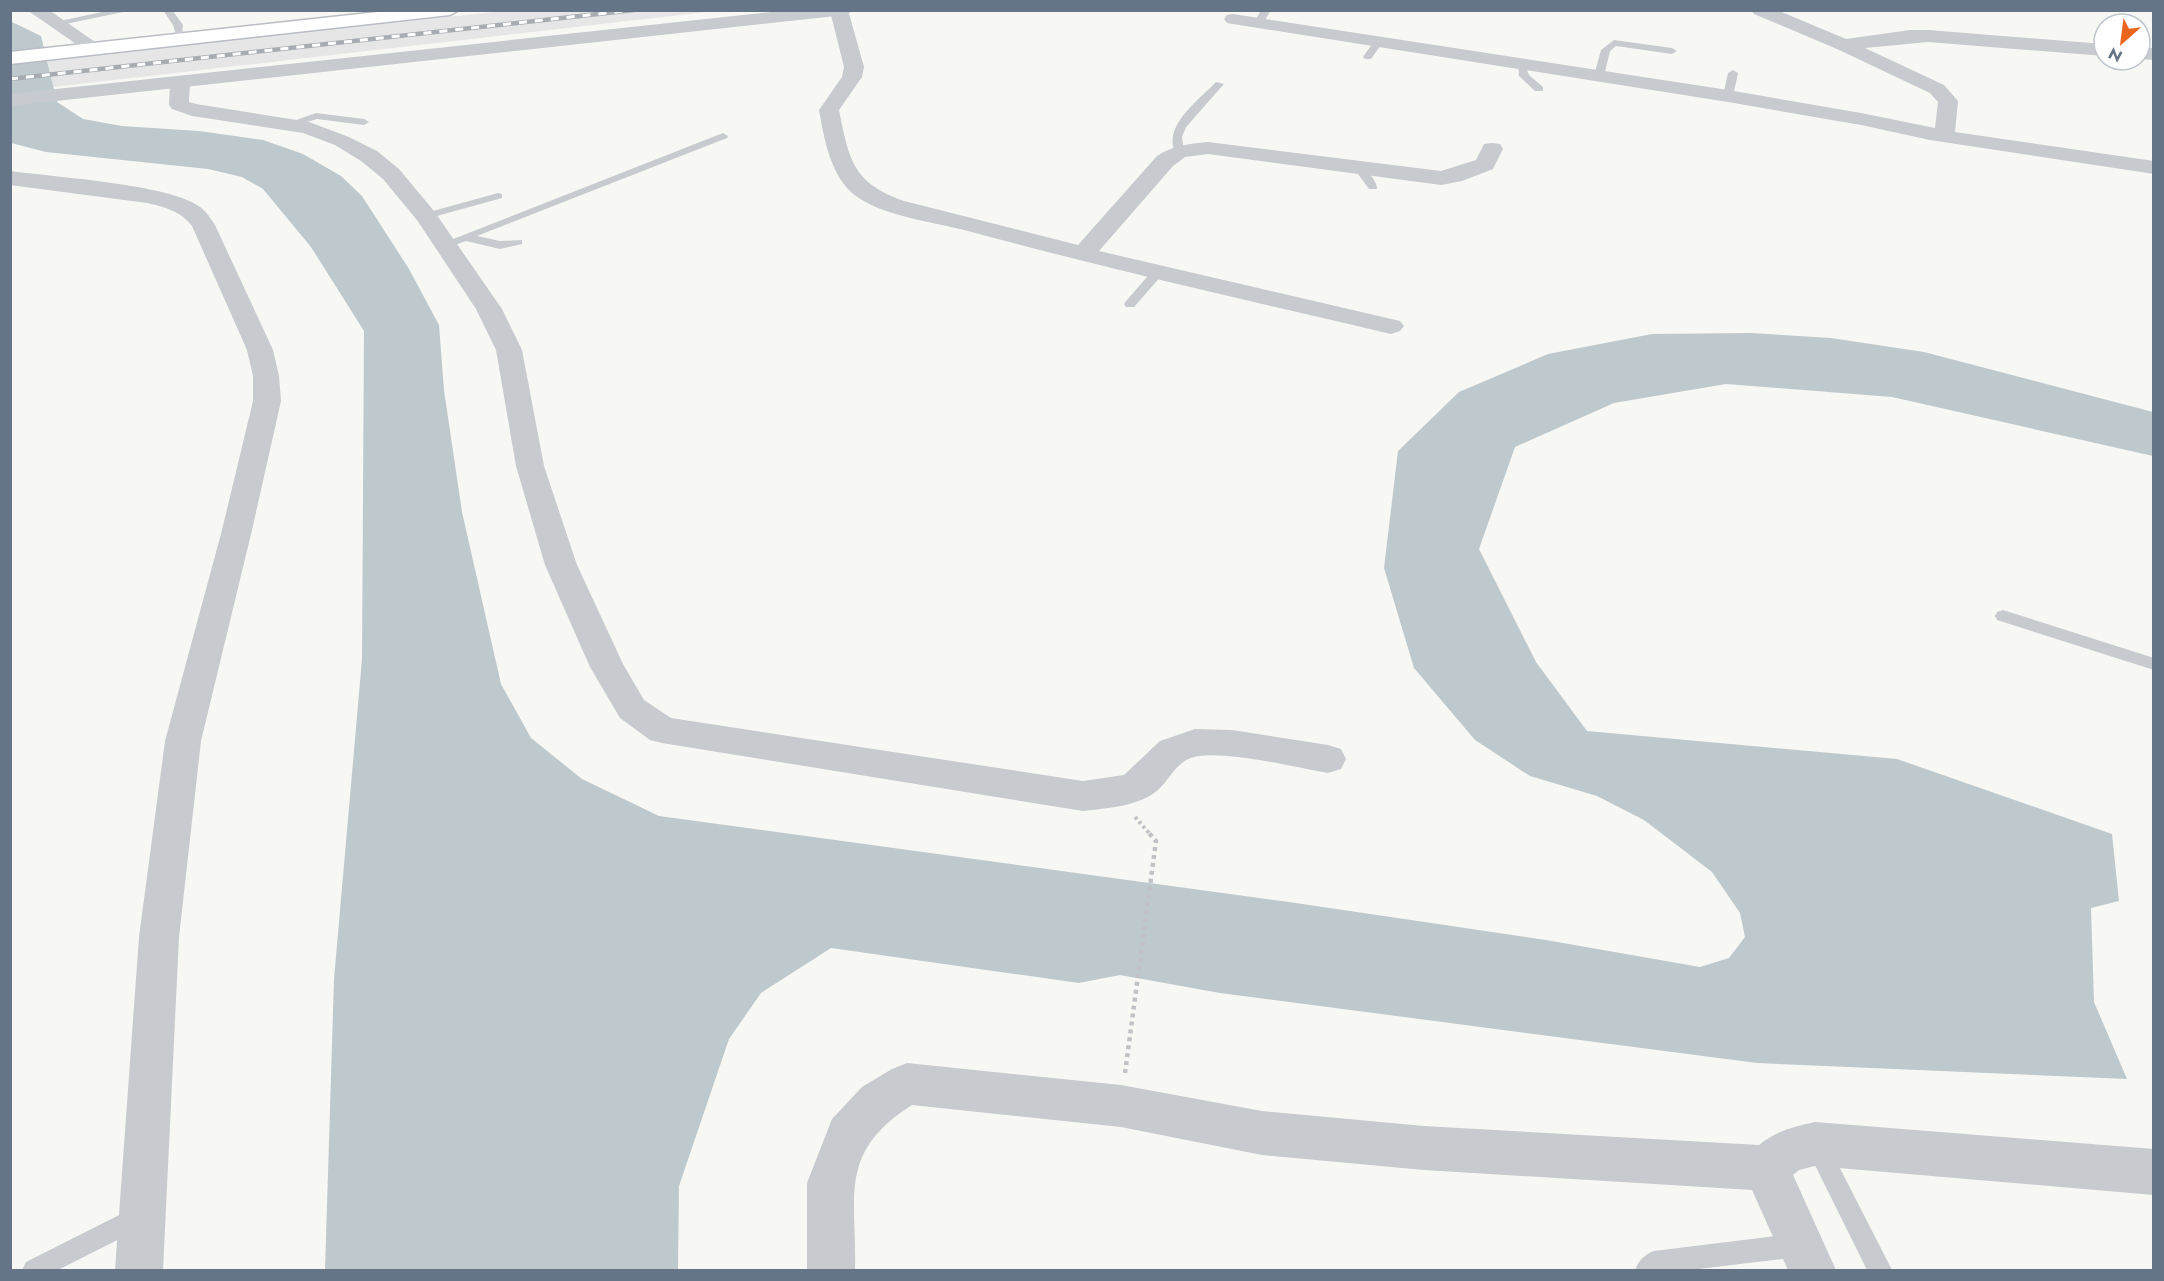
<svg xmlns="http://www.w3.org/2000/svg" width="2164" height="1281" font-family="Jost,sans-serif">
<rect width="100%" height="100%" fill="#f7f7f4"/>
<path fill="#e5e6e5" d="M504,11H715L53,87L47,59Z"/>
<path fill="#bec9ce" d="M10,21L41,36L57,102L83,119L122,126L199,131L263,140L303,154L341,176L362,196L409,269L439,325L444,390L462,512L501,684L531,738L582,779L659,816L1289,902L1546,940L1700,967L1729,958L1745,937L1740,913L1712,872L1644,820L1597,796L1530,776L1475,740L1414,668L1384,568L1398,451L1459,392L1548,354L1652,334L1750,333L1831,338L1924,352L2153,412V456L1892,397L1726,384L1614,403L1515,447L1479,549L1536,662L1587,731L1897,759L2112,834L2119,901L2091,908L2094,1002L2127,1079L1757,1063L1220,993L1120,975L1079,983L831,948L761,993L729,1039L679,1186L678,1270H325L334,979L362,659L364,331L311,247L263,189L242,177L208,169L46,152L11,143Z"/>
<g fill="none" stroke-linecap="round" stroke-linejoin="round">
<g stroke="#b9bdc3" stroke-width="3">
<path id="secondary" d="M396,10H459L450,15L10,64V52Z"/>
</g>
<path stroke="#c1c2c5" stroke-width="4" stroke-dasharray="3 3" stroke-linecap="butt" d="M1135,817L1149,833"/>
<path stroke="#c1c2c5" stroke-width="4.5" stroke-dasharray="4 4" stroke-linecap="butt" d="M1125,1073L1156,841L1148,832"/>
<path fill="#c7cace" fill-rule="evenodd" d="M111,10L123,12L56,26L51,23Z
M163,10H172L183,25L182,35H176L173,25Z
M1261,10H1271L1262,25H1256L1254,23Z
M1375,40L1383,42L1371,59H1365L1363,57Z
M1614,40L1672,48L1677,51L1672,54L1616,46L1610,51L1604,76L1596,78L1594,76L1601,50Z
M1518,62H1524L1529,75L1543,87V91H1535L1519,76Z
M1733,70L1738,73L1733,96L1728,99L1723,96L1728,73Z
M1216,82L1224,84L1186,127L1182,137L1184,151L1179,154L1175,153C1163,125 1198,101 1216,82Z
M316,113L364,119L369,122L364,125L317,119L290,127L285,124Z
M723,133L728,136L727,138L477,236L500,241L522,240V244L500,249L466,241L444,249L438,245Z
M1359,165C1366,167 1378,183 1377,189H1369L1355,170L1354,168Z
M498,193L502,194V198L426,219L420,216L422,214Z
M1159,267L1165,271L1163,274L1134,307H1126L1124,304L1126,301L1155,268Z
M2003,610L2154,658V670L1997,620L1995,616L1997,612Z
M1817,1136L1825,1139L1892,1270H1867L1806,1147L1809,1139Z
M137,1206L145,1210L149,1218L145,1226L58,1270H22L26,1262Z
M1800,1233L1808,1237L1812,1245L1808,1253L1800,1257L1690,1270H1635C1639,1260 1644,1255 1654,1251Z"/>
<path fill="#c7cace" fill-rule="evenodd" d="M848,10L864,67L862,77L839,110C849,160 853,183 904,201L1078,245L1157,156C1174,145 1188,144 1208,142L1441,171L1476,160L1484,144L1492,143L1500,144L1503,149L1493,169L1462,181L1441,185L1208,154L1185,157L1173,166L1099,251L1400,321L1404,326L1400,331L1391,334C1250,301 1108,269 968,231C934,222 879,216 852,193C830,173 824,138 819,110L842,77L844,67L830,11Z
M1751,10H1777L1846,39L1910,30H1928L2104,44V56L1928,42L1865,48L1944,85L1958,101L1955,132L2154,161V174L1930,140L1861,125L1728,102L1233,24L1227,23L1224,19L1227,15L1233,14L1728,90L1861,113L1935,128L1938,102L1930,93L1837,49L1754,14Z
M2140,47L2154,48V60L2140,59Z
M180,76L187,78L190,82L189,102L196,104L309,122L349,137L377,151L399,169L434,211L502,309L522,350L544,466L577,565L623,664L644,700L671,718L1083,781L1124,775L1160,741L1195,729L1232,730L1328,745L1341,749L1346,759L1341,769L1328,773C1300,768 1215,748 1191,758C1176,763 1169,780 1158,790C1138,807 1107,808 1083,811L662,743L650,740L620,718L590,667L545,565L516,466L496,350L476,309L417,220L383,179L361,161L335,145L303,133L192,116L172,109L169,105L170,82L173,78Z
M10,171C53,177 170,184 200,207C206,211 211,219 215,225L273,350L279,376L281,401L252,530L201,741L179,937L163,1270H115L139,937L165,741L222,530L253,401V376L247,350L192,226C181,211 164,207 147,203L10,185Z
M907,1063L1121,1085L1262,1111L1424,1126L1759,1145C1776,1131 1793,1127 1815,1122L2154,1149V1195L1815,1166L1799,1170L1793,1175L1836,1270H1788L1752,1190L1424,1170L1262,1155L1121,1127L912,1105C837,1153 857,1195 855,1270H807V1183L832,1119L862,1087L892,1069Z"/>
<path fill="#c7cace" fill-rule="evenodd" d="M27,10H49L95,42L93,46H79Z
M790,10H854L845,15L10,106V94Z"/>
<use href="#secondary" fill="#fff" fill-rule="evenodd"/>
<g stroke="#a7acb3" stroke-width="4.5">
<path id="rail" d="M10,79L634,10"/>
</g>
<use href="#rail" stroke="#fff" stroke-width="3" stroke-dasharray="8" stroke-linecap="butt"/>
</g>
<rect width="2164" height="1281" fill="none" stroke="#657487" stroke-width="24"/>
<g transform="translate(2122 42) rotate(208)"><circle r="28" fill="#ffffff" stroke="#c1c7cf" stroke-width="1.5"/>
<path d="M0-4.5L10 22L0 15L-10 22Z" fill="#ec651f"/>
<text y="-9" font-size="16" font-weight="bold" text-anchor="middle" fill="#657487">N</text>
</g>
</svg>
